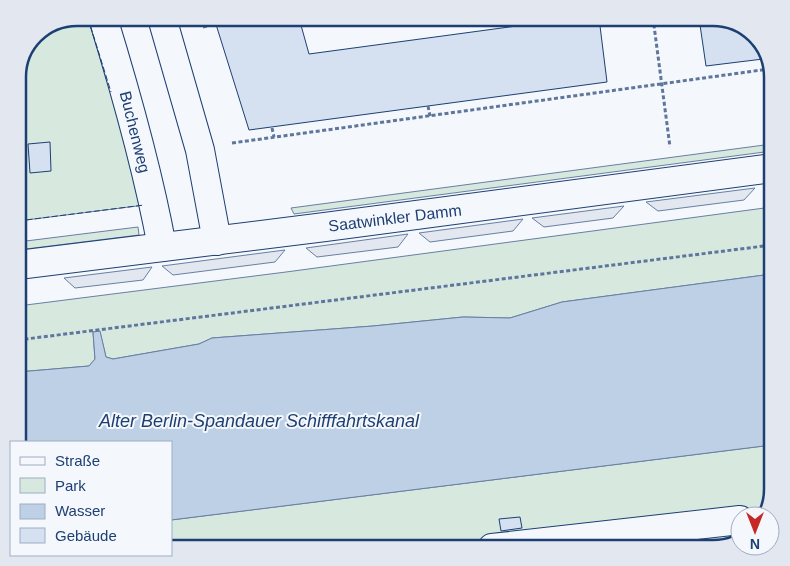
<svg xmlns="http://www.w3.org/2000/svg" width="790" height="566" font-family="Arial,sans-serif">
<rect width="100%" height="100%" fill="#f4f7fb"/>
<path fill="#d7e8df" stroke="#687fa3" d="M78,18H88L145,205L18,221V73L38,33Z
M772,144V151L294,214L291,208Z
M772,207V274L562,302L510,318L463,317L373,326L212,338L199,344L113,359L106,357L100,332H93L95,359L89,366L18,372V306L286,272Z
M138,227L139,235L18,250V242Z
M772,445V489L763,516H740V542L712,548H171V520Z"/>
<path fill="#e3e8f0" stroke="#687fa3" d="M755,188L744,200L658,211L646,202Z
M624,206L613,218L544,227L532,218Z
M523,219L513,231L430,242L419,233Z
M408,234L398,247L317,257L306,248Z
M285,250L275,262L173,275L162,266Z
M152,267L143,280L75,288L64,278Z"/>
<path fill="#bed0e5" stroke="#687fa3" d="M772,274V445L171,520V442H18V372L89,366L95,359L93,332L100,331L106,357L113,359L199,344L212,338L373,326L463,317L510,318L562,302Z"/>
<path fill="#d5e0f0" stroke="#1d3f73" d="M214,18H299L309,54L576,18H599L607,82L249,130Z
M699,18H713L749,30L763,59L706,66Z
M50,142L51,171L30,173L28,144Z
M520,517L522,528L501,531L499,519Z"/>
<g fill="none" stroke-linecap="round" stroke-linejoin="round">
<g stroke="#1d3f73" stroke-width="30">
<path id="minor" d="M103,18C126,93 148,170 162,247
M162,18L200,150L217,241
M492,548L740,520"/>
</g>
<g stroke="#1d3f73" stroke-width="30">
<path id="major" d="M18,265L325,227L772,168"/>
</g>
<path stroke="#5e769c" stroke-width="3" stroke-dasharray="4 2.5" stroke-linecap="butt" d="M653,18L670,147
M203,27L216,24
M428,106L430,116
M272,128L274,137
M232,143L769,69
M18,340L772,245"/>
<use href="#minor" stroke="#f4f7fb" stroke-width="28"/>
<use href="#major" stroke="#f4f7fb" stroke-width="28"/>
<path stroke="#1d3f73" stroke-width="1" stroke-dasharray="6 2.5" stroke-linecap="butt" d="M88,18L111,92
M18,221L144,205"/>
</g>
<g text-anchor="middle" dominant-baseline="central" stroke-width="4" stroke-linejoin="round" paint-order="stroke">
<g font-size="16" fill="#1d3f73" stroke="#f4f7fb">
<text transform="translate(135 132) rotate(76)">Buchenweg</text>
<text transform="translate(395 218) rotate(-7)">Saatwinkler Damm</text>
</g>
<g font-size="18" font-style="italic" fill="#1d3f73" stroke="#f4f7fb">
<text x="259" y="421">Alter Berlin-Spandauer Schifffahrtskanal</text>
</g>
</g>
<path d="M0 0H790V566H0ZM77 26H713A51 51 0 0 1 764 77V489A51 51 0 0 1 713 540H77A51 51 0 0 1 26 489V77A51 51 0 0 1 77 26Z" fill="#e3e8f0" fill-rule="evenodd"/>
<path fill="none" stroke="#1d3f73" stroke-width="2.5" d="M77 26H713A51 51 0 0 1 764 77V489A51 51 0 0 1 713 540H77A51 51 0 0 1 26 489V77A51 51 0 0 1 77 26Z"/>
<rect x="10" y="441" width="162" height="115" fill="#f4f7fb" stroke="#9eadc5"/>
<rect x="20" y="457" width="25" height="8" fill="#f4f7fb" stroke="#9eadc5"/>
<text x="55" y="466" font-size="15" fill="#1d3f73">Straße</text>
<rect x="20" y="478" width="25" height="15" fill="#d7e8df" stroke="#9eadc5"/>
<text x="55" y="491" font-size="15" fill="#1d3f73">Park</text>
<rect x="20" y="504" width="25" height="15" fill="#bed0e5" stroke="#9eadc5"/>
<text x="55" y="516" font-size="15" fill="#1d3f73">Wasser</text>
<rect x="20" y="528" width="25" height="15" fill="#d5e0f0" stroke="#9eadc5"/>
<text x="55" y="541" font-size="15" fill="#1d3f73">Gebäude</text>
<g transform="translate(755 531) rotate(180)"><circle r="24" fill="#f4f7fb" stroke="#9eadc5"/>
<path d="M0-4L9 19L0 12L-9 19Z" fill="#c62828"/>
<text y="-8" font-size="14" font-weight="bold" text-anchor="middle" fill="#1d3f73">N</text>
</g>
</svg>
